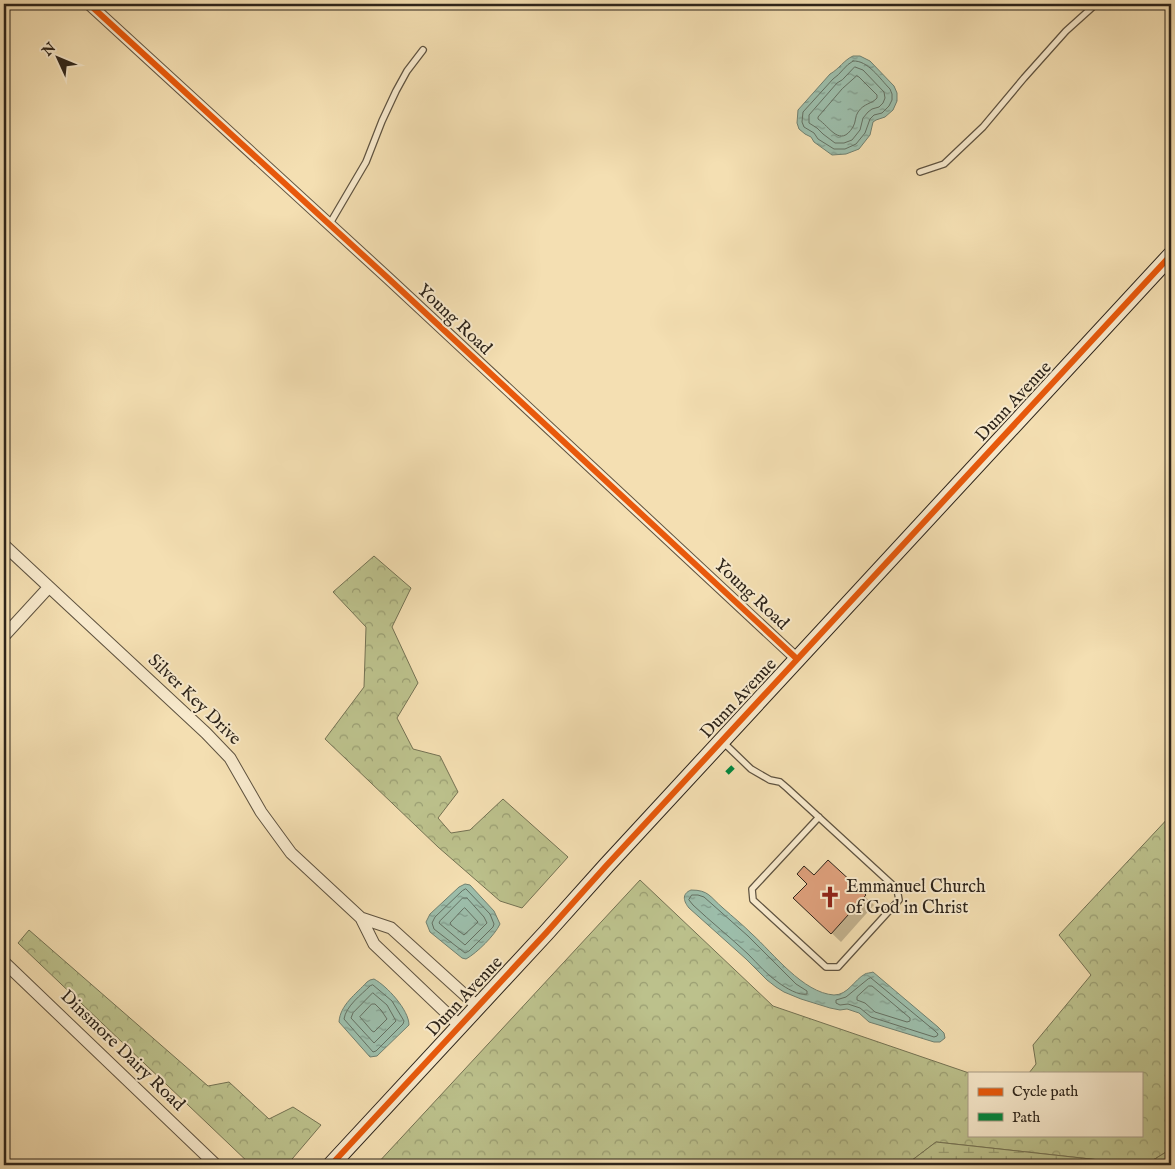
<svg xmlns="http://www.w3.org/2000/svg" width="1175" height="1169" font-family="'IM FELL English',serif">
<defs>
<pattern id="forest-crowns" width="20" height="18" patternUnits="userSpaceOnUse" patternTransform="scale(1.25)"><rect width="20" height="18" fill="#bcc18c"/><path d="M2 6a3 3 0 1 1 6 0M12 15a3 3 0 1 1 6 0" fill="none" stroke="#999d72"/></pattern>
<pattern id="wetland-marsh" width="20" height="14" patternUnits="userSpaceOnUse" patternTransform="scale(1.25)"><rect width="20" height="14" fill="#bcc18c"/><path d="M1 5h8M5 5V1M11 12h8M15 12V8" fill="none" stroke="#999d72"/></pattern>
<pattern id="water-ripples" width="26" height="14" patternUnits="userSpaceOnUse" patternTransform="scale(1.25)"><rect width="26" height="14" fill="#9cbdaa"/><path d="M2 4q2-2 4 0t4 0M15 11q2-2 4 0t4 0" fill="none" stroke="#80998a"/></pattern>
</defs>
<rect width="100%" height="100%" fill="#f4dfb2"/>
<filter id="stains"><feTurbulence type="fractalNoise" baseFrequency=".004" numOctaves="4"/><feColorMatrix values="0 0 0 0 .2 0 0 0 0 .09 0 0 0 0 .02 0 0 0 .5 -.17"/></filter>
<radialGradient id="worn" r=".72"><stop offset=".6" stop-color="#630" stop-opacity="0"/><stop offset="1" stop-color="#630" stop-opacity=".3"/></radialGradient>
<path fill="url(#forest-crowns)" stroke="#747253" d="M374,556L411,588L392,627L418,683L397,718L413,749L440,756L458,792L438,818L451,833L470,830L503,799L568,857L522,908L500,901L438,847L325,739L364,687L366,627L333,592Z
M1171,815V1149L1145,1165L936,1142L911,1161L909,1165H376L640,880L773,1006L969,1073V1135H1141V1073H1029L1036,1064L1033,1045L1091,975L1059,935Z
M29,930L208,1086L229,1082L269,1119L293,1107L321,1125L287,1165H251L18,943Z"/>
<path fill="url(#wetland-marsh)" stroke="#747253" d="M936,1142L1145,1165L1171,1149V1165H909L911,1161Z"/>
<path fill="url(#water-ripples)" stroke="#708070" d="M853,56H860L870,61L894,86L897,93V101L893,110L885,117L876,120L873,122L870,135L859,149L846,154L832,155L814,142L811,137L805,134L799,129L797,123L798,110L830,74C839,69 844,60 853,56Z
M465,884L470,885L494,911L500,924C495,935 477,953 466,959L462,958L430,932L426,922L430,914L459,887Z
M691,890C709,890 710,897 723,908C733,917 743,925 752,934C773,953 803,993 834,995C848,995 854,980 865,974C866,973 871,973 873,972L938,1027L944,1033L945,1038L940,1042H934L869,1022L859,1013L847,1009L840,1010L830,1008L801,999L784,992L776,987L767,980L746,959L689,908C684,902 681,894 691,890Z
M374,979C387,986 409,1010 409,1025L377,1056L370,1057L339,1022C340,1005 356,994 367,982L370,980Z"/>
<path fill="#0003" d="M828,862L874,905L841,942L804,907L814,877Z"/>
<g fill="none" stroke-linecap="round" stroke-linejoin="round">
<path stroke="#647062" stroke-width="1" d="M853,61C868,60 880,79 890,89L892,94V100L889,106L882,113L874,115L870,119L865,133L856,144L845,149H834L818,139L814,133L804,127L802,122L803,112L833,79C841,74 845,65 853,61Z
M855,67L863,70L884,92L885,98L883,103L879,107L872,109L868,112L863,118L860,130L852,140L844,143H835L823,134L817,128L809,123V115L837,83L842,80Z
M857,76L859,77L877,95V98C872,104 864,103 858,112C855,116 856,122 853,127C840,148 830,127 818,119V117L842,89Z
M466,889L490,914L494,924L493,927L469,951L465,953L434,929L432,923L435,917L462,891Z
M692,895H698L704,897L748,936L796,984L807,991V994C799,996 786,988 779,983C767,975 758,964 748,954C730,937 711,922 693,905L689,900Z
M463,898H467L484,917L487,923L465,945L439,923L440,921Z
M465,908L478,922L464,935L451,925L450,923L463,909Z
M871,978L935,1031L938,1034L937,1036L934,1037L871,1017L860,1008L848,1004L840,1005L836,1003V1000L846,997L868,979Z
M373,985L392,1001L404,1021L403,1024L376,1051L373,1052L344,1019C346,1006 361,995 370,986Z
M869,986H872L910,1018V1021L907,1022L875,1012L865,1003L857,1000V997Z
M373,993L387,1005L396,1021L374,1043L351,1018L353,1013Z
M372,1004H375L381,1010L387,1019L374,1032L372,1031L360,1017Z"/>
</g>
<path fill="#dd9f7b" stroke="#2d241a" d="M828,860L866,895L831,934L793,898L807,884L797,874L804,866L814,875Z"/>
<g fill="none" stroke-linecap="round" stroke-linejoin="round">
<g stroke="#5f5340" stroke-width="8">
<path id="lane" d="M920,172L944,164L983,127L1024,78L1066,31L1096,4
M329,225L366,162L382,121L396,91L407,71L423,50
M723,742L751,769L770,780L780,782L787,788L897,889L899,900L838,967H826L753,900L752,889L819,817"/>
</g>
<g stroke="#5f5340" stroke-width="13">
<path id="street" d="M89,4L389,279L797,659
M4,545L206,733L230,758L261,812L291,853L361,918L374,944L459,1025
M4,636L49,587
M361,918L391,928L477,1006
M4,962L216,1165"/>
</g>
<g stroke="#2d241a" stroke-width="18">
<path id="secondary" d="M331,1165L546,933L606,866L1171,255"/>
</g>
<use href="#lane" stroke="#f8eacd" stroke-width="5.5"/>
<use href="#street" stroke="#f8eacd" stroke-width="11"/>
<use href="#secondary" stroke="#f8eacd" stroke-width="16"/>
<path stroke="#00873e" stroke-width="5" stroke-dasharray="10 5" stroke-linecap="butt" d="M727,773L733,767"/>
<g stroke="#f8eacd" stroke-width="9">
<path id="cycleway" d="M89,4L389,279L797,659
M331,1165L546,933L606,866L1171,255"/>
</g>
<use href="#cycleway" stroke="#e8590c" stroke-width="6"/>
</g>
<defs>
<g id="church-bare" transform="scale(1.725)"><path d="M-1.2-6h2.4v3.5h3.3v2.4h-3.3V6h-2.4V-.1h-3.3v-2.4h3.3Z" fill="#8f2418" stroke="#f8eacd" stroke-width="2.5" paint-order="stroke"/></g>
</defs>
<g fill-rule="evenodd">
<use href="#church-bare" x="830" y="897"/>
</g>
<g text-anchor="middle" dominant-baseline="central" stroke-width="4" stroke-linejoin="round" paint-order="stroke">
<g font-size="18" fill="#2d241a" stroke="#f8eacd">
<text transform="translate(454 320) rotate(43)">Young Road</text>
<text transform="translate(1014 402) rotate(-47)">Dunn Avenue</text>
<text transform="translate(751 595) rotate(43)">Young Road</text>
<text transform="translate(739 699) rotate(-47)">Dunn Avenue</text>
<text transform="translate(194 700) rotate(44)">Silver Key Drive</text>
<text transform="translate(465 997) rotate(-47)">Dunn Avenue</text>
<text transform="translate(122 1051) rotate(44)">Dinsmore Dairy Road</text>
</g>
<g font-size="18" fill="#2d241a" stroke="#f8eacd" text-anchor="start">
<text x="846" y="887">Emmanuel Church<tspan x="846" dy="21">of God in Christ</tspan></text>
</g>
</g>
<rect width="1175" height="1169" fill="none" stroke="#f4dfb2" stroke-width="20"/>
<rect x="5" y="5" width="1165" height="1159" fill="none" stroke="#2d241a" stroke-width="2.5"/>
<rect x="10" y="10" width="1155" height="1149" fill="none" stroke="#2d241a"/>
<rect x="968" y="1072" width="175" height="65" fill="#f8eacd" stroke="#a79b85"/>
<rect x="978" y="1088" width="25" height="8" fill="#e8590c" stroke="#a79b85"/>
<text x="1012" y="1096" font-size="15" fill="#2d241a">Cycle path</text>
<rect x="978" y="1113" width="25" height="8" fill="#00873e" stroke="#a79b85"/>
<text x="1012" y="1122" font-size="15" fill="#2d241a">Path</text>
<g transform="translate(58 58) rotate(314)" stroke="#f8eacd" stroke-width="4" paint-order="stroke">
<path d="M0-4L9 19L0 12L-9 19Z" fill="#2d241a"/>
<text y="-8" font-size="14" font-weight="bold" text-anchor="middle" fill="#2d241a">N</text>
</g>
<rect width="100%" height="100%" filter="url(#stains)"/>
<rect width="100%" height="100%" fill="url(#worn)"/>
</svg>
